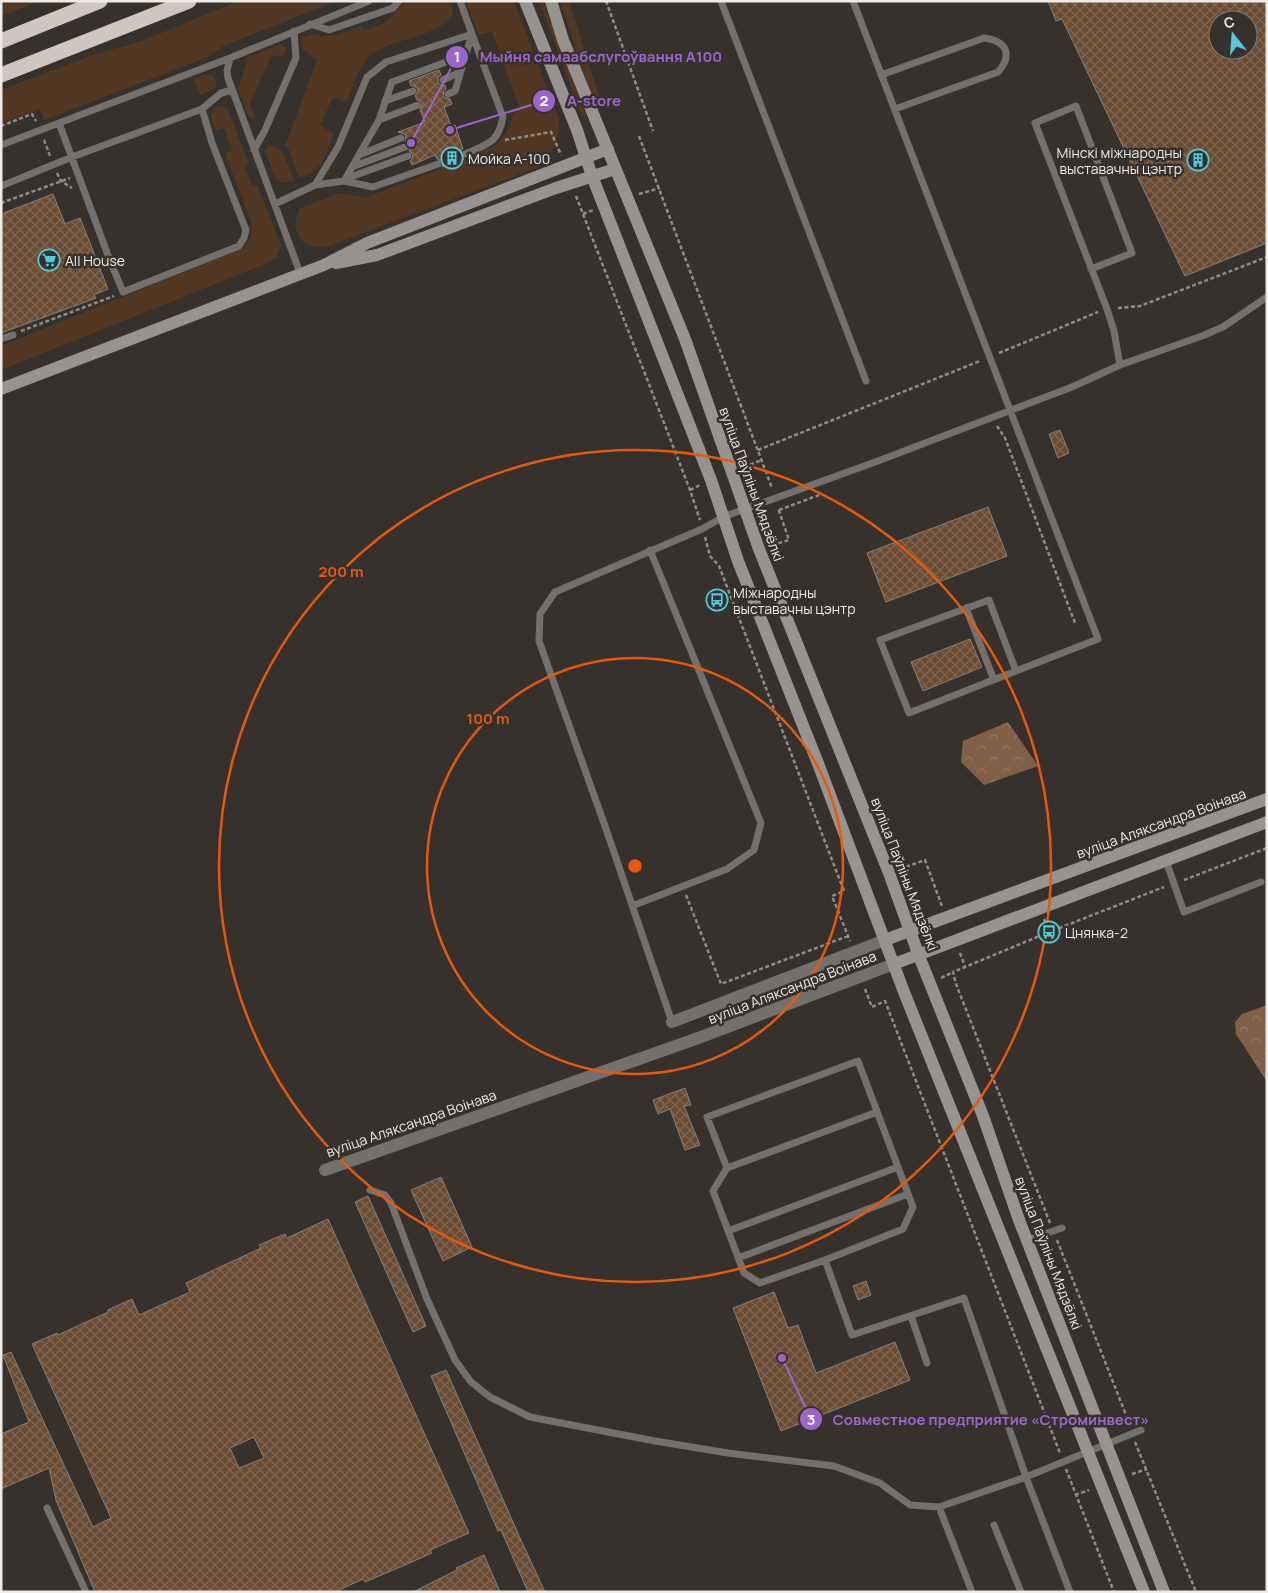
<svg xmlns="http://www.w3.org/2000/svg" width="1268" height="1593" font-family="Manrope,sans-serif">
<defs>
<pattern id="forest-crowns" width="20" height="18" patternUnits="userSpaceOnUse" patternTransform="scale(1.25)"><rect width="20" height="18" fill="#816047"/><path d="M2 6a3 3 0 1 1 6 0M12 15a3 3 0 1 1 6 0" fill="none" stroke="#937762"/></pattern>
<pattern id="building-cross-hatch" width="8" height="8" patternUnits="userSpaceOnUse" patternTransform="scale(1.25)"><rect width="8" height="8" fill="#6b4c33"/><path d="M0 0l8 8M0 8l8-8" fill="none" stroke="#806651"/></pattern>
</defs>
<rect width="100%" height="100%" fill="#36312d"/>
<path fill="#523823" d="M1,1H40L1,16Z
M238,1H337L223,46L210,56L44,120L40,109L1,123V90L96,54L142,41Z
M406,1H450C451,4 453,9 453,12C449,33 394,40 378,50C360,61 354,83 347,102L333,97L320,126L334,133C326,155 324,171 299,178L288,148L285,146L317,60L302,49L301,43L303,37C315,32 319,37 331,36C341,35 352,29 362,26L364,30L385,23Z
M465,1H514L559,119C560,140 554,153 539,167L326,247C301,251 289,230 300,208L341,193L364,198L470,158L498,144L510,127L513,113L520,110L492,31L479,35Z
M539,1H543L586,116H582Z
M560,1H569L601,102L596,110Z
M281,44L287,48L285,54L279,57L272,55L250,103L255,119L248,116L238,89L248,57Z
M206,74L214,76L217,87L200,95L194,79Z
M219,106L226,108L229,112L249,164L245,168L252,185H257L281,245L277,257L270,262L1,370V346L244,248C251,239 253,232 251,221L225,154L232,150L224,128L216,130C213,123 209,116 213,108Z
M269,145L282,151L294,180L282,183L275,177L265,152Z"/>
<path fill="url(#forest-crowns)" d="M1008,722L1038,766L984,785L961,762L963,741Z
M1267,1005V1082L1236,1034L1235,1022L1242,1014Z"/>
<path fill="url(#building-cross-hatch)" stroke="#86807b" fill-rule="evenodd" d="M1048,1H1267V243L1185,276L1062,19L1056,21ZM1218,20H1248V50H1218Z
M439,70L441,75L438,77V82L440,85H445L446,89L444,91L443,96L445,98L450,99L452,104L444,107L451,126L455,125L463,149L460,151V156L464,159L442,167L443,162L437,159L435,155L412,165L410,161L412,159L413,155L409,151L410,145L405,142L406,138L405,134L398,132L425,122L420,110L423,104L421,101L417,100L415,96L418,92V89L414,86H411L409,81Z
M53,194L65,224L80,218L108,289L94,295L96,298L1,333V214Z
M1060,430L1069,453L1058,458L1049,434Z
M988,507L1007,556L886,602L867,553Z
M970,639L982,667L923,691L911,662Z
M685,1088L691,1105L684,1106L700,1145L685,1150L670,1109L658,1114L653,1100Z
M441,1177L472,1247L443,1261L411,1190Z
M368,1196L426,1326L413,1332L355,1202Z
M328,1219L469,1533L430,1550L432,1553L405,1565L365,1582L363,1579L335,1592H95L56,1500L49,1468L1,1489V1434L29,1422L3,1355L11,1352L93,1527L111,1518L32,1344L57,1333L58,1335L108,1312V1310L132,1299L139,1315L190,1292L186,1283L261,1248L259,1245L285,1234L287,1238ZM254,1437L264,1458L239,1468L230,1448Z
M866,1281L871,1295L858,1300L853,1286Z
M774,1292L788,1328L798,1325L816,1373L895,1342L910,1380L781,1431L733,1308Z
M446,1370L520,1538L545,1592H528L501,1530L498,1531L431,1376Z
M484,1555L500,1592H413L457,1570L456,1568Z"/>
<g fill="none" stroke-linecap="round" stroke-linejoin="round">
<path stroke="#908c88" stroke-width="2.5" stroke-dasharray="4 2.5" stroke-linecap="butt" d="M606,1L653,131
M1,126L32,114L36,121
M639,136L772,488
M44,140L50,156
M505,140L551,132L561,155
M57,173L61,181L72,188
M639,194L660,188
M576,196L690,490L700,520
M1,203L70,178
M583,214L593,210
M1118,308L1140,306L1267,257
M21,331L114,296
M999,353L1098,312
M997,426L1005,438L1075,623
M758,450L980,361
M744,467L762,460
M690,490L700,485
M779,510L822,494
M705,537L710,556L719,566L844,891L832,896L850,941
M772,545L789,540L778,508
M900,869L925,860L942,906
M1184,880L1267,848
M686,895L721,984L848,936
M1044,919L1049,932
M960,953L965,966
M941,978L953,972
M865,989L872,1007L885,1001L1060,1453
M1050,1223L956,984L953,972L1049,932L1164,887
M1057,1240L1130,1425
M1135,1442L1196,1592
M1066,1469L1114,1592
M1132,1474L1147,1469
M1075,1495L1089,1490"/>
<path stroke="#73706e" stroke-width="7" d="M721,1L866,381
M853,1L1098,639L909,713L880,640L989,600L1016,671
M310,24L329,30L393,8L399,1
M230,58L227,71L228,78L300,273
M881,75L984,38C1007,41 1013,55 998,72L895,109
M443,80L460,72
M448,94L455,91L472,34
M385,101L413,91
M379,120L392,82L465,55
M59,123L109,258L123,292L239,246L244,238L246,230L212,143L202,109
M1,145L230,58L369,1
M254,150L265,130L296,58L294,31
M465,154C487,144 498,144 503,117L472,34
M359,155L401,138
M352,167L405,147
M345,179L408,156
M344,181L379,120L418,105
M315,185L338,147L367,77L386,62L472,34L460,1
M1,186L72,157L202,109L221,93L232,90
M275,204L315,185L344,181L373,187L438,164
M1091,269L1132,253L1076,106L1035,123L1107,309L1114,331L1120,365
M1,339L13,335
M966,608L994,680
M1166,861L1184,912L1261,882
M632,906L727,869L754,850L761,823L650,550
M672,1022L605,826L539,641L540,614L555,592L702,529L723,517L878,461L1072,387L1120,365L1202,336L1223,327L1267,297
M727,1168L877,1112
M370,1190L385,1195L391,1203L427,1299L455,1360L471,1382L490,1397L530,1417L655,1441L728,1453L834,1466L880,1483L910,1505L939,1507
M728,1231L898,1167
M1027,1240L1062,1228
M738,1258L908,1194
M825,1260L760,1283L744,1273L713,1191L727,1168L707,1117L858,1061L913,1207L903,1229L825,1260L852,1335L964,1298L1026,1477L1070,1592
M911,1316L927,1363
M47,1508L86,1592
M994,1525L1021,1592
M972,1592L939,1507L1026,1477L1141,1430"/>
<path stroke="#73706e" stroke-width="12" d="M672,1022L885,940
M325,1170L701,1037L894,964"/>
<path stroke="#989390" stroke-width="12" d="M525,1L577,130L592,176L711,480L738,561L819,766L904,992L1144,1592
M551,1L563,40L685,339L759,549L889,873L919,956L983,1116L1019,1220L1164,1592
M336,263L377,255L556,188L615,169
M1,389L324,265L367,243L608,149
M885,940L1267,799
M894,964L1267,822"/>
<path stroke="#cdc6c1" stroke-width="15" d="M1,41L100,1
M1,75L189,1"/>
</g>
<g fill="none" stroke="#e8590c" stroke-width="2.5">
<circle cx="635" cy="866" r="208"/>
<circle cx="635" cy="866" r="416"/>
</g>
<defs>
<g id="building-ring" transform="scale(1.125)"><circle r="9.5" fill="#36312d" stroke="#53cadc" stroke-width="1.5"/><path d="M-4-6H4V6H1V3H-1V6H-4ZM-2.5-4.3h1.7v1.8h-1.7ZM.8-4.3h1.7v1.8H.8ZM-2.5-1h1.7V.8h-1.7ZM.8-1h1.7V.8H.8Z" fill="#53cadc"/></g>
<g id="supermarket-ring" transform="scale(1.125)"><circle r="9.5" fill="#36312d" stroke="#53cadc" stroke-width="1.5"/><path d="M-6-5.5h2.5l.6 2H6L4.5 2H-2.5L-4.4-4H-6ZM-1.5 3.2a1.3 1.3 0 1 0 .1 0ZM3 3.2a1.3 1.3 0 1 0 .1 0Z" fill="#53cadc"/></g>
<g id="bus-ring" transform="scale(1.125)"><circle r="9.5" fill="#36312d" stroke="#53cadc" stroke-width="1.5"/><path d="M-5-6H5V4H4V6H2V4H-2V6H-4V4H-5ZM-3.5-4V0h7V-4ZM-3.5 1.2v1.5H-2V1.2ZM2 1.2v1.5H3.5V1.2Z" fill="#53cadc"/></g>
</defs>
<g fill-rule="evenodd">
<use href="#building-ring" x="452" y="158"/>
<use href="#building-ring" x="1198" y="160"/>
<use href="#supermarket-ring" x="49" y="260"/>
<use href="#bus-ring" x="717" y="600"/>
<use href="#bus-ring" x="1049" y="932"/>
</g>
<g text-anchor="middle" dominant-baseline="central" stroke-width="5" stroke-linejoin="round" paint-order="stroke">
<g font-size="14" fill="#edeae7" stroke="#36312d" text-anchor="start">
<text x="1182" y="152" text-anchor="end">Мінскі міжнародны<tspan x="1182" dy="16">выставачны цэнтр</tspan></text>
<text x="468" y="158">Мойка A-100</text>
<text x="65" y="260">All House</text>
<text x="733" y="592">Міжнародны<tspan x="733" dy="16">выставачны цэнтр</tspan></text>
<text x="1065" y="932">Цнянка-2</text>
</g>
<g font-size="14" fill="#edeae7" stroke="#36312d">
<text transform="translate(752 484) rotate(70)">вуліца Паўліны Мядзёлкі</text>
<text transform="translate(1161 823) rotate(-20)">вуліца Аляксандра Воінава</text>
<text transform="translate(905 874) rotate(69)">вуліца Паўліны Мядзёлкі</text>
<text transform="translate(792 987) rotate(-21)">вуліца Аляксандра Воінава</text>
<text transform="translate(411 1123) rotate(-19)">вуліца Аляксандра Воінава</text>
<text transform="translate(1049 1253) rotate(69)">вуліца Паўліны Мядзёлкі</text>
</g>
</g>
<circle cx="635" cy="866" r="8" fill="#e8590c" stroke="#36312d" stroke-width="2.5"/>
<g font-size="15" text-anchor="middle" font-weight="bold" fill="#e8590c" stroke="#36312d" stroke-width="5" stroke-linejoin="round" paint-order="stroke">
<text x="341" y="577">200 m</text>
<text x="488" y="724">100 m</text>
</g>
<path fill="none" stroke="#9d65cb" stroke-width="2" d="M411 143L457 57M450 130L544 101M782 1358L811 1419"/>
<g fill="#9d65cb" stroke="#36312d" stroke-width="2">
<circle cx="411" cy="143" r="5"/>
<circle cx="450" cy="130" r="5"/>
<circle cx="782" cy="1358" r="5"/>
<circle cx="457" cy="57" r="12"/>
<circle cx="544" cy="101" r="12"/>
<circle cx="811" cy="1419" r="12"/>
</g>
<g font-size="15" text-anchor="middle" font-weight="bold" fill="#fff">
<text x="457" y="62">1</text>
<text x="544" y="106">2</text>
<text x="811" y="1425">3</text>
</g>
<g font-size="15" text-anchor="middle" font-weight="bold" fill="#9d65cb" stroke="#36312d" stroke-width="5" stroke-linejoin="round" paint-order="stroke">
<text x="601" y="62">Мыйня самаабслугоўвання A100</text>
<text x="594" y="106">А-store</text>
<text x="991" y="1425">Совместное предприятие «Строминвест»</text>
</g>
<rect width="1268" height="1593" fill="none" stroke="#edeae7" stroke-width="5"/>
<g transform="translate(1233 35) rotate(343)"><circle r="24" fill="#36312d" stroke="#7f7b77"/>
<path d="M0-4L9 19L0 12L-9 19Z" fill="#53cadc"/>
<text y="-8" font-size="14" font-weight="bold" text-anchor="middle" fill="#edeae7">С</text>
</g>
</svg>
